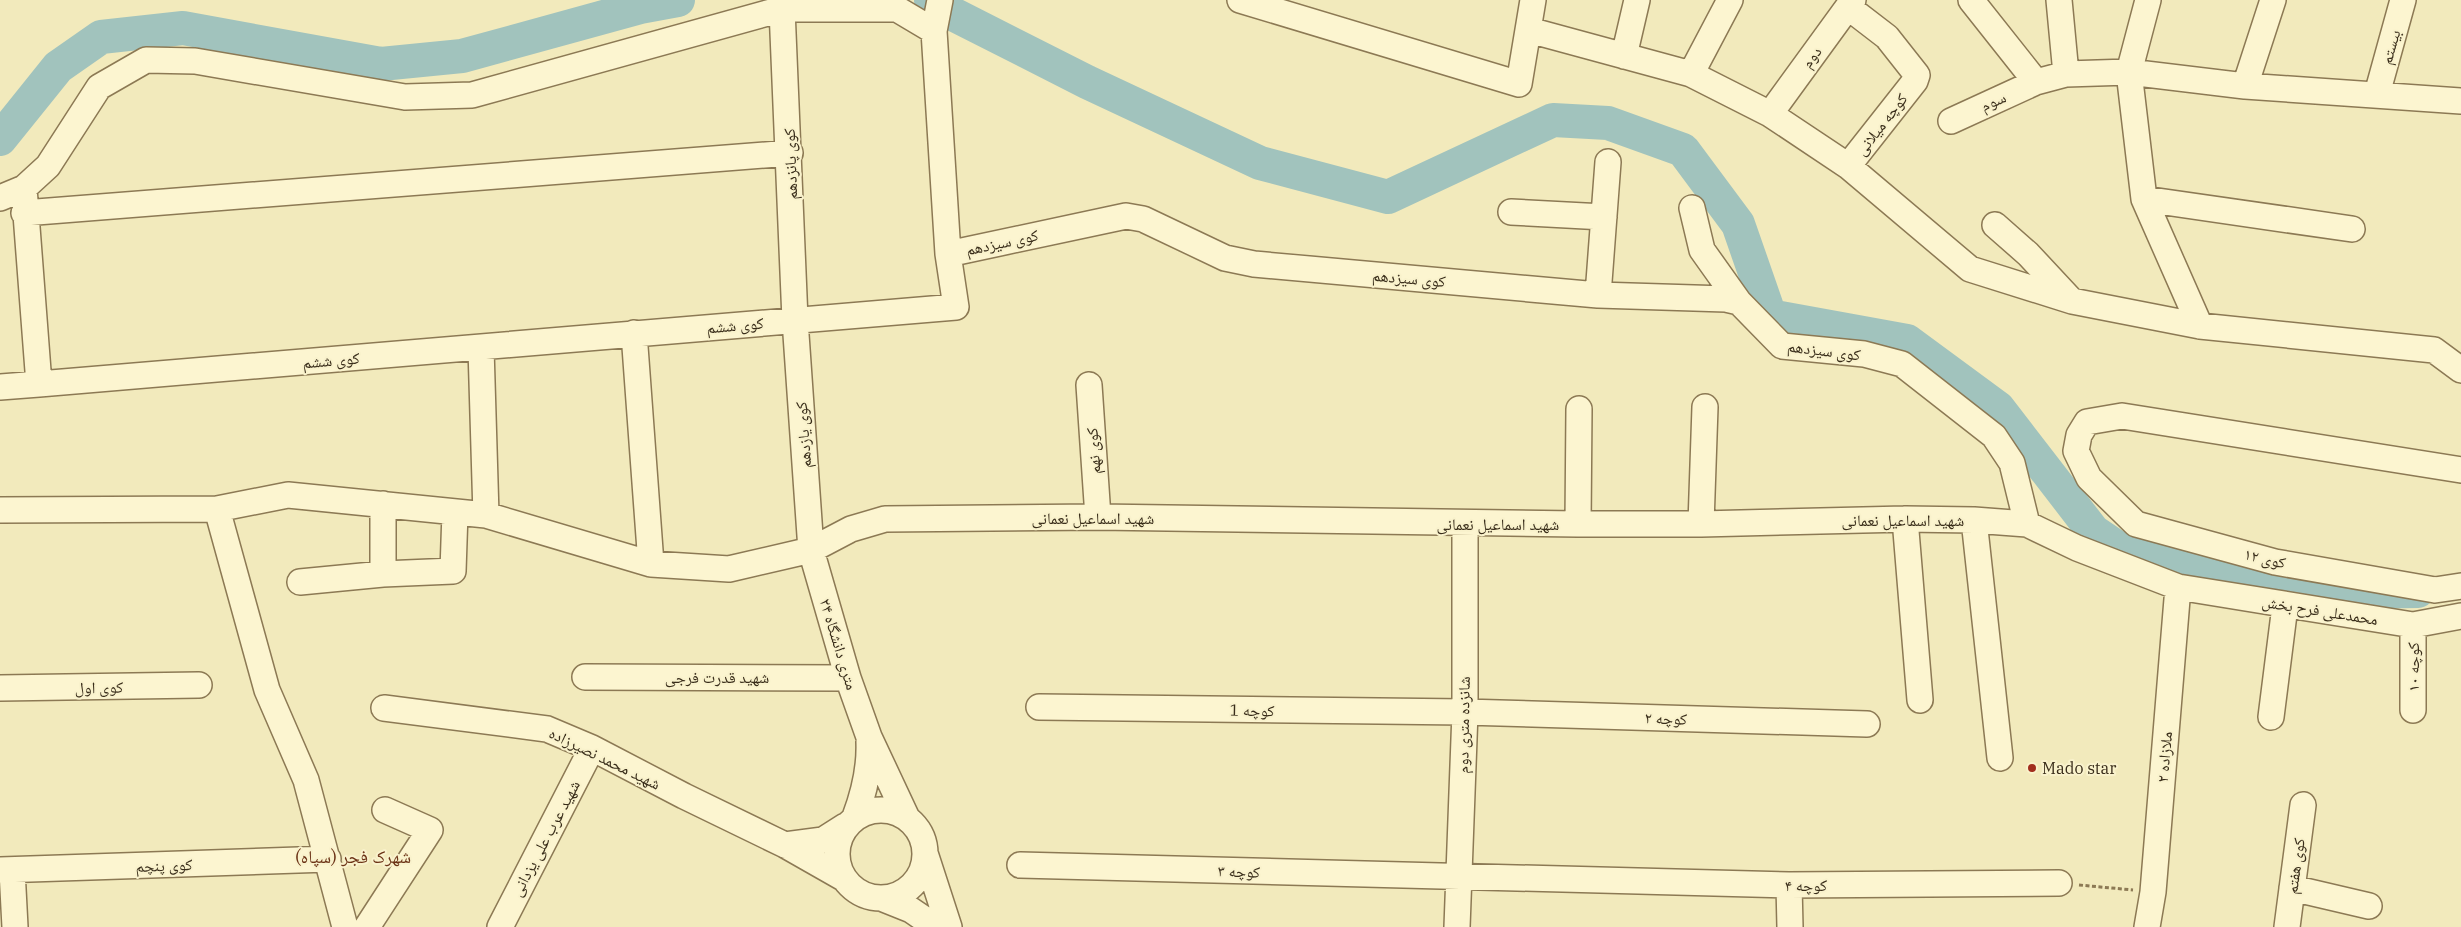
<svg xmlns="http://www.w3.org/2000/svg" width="2461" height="927" font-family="'IBM Plex Serif','Noto Naskh Arabic',serif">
<rect width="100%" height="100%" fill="#f2eabc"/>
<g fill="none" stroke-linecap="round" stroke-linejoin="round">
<path stroke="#a1c3bd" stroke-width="34" d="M931,0L949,12L1087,82L1260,163L1388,197L1553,120L1608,123L1683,150L1738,224L1770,316L1907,341L1998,408L2093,531L2121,550L2360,592L2418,591
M0,139L58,67L101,37L183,28L381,64L462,56L640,7L678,0"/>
<g stroke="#8c7954" stroke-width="28">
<path id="minor" d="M940,0L934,31L948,254
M1240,0L1519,84L1533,0
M1971,0L2036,82L2066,74L2129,72L2245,86L2461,101
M2059,0L2066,74
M2148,0L2129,72L2144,199L2200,326
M782,9L795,320L811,550L848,678L869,737L907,818
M1529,30L1691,74L1770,114L1848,166L1970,269L2072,301L2200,326L2434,350L2461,370
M934,31L897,9H782L472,95L405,97L195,61L146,60L99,87L48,166L24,188L39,384L956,307L948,254L1126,216L1143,219L1225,258L1254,264L1598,295L1726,299L1739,302L1782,346L1864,354L1902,364L1994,436L2012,463L2027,524
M1624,56L1637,0
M1691,74L1730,0
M2245,86L2273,0
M2377,94L2403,0
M1770,114L1853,0
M1951,121L2036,82
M1848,166L1915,81L1917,75L1887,37L1848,7
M0,198L24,188
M2144,199L2352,229
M1692,208L1702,250L1739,302
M1511,212L1604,217
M24,213L790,153
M1995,225L2028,254L2070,299
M1598,295L1608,162
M634,333L651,564
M481,348L486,515
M1089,385L1098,517
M0,387L39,384
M2461,470L2122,416L2087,422L2079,435L2076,451L2089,478L2136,524L2275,562L2435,590L2461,586
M383,504V574
M217,509L267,690L306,780L345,927
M0,510L217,509L288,495L486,515L651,564L729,569L811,550L851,529L885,519L1098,517L1578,524H1701L1905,519L1974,520L2027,524L2077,548L2178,587L2413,625L2461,616
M1905,519L1920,700
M1974,520L2000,758
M1578,524L1579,409
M1701,524L1705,407
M300,582L383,574L453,571L455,512
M2413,625V710
M585,677L848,678
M0,688L199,685
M1039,707L1465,712L1867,724
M384,708L547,729L592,748L684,796L785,845L843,878
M2271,717L2285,606
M837 854a44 44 0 1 1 88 0a44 44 0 1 1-88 0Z
M855,817C864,793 870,768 869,742
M785,845L823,840L845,826
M925,853L949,927
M1020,865L1789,885L2059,883
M0,870L328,859
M12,870L15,927
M1789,885L1790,927
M2292,888L2369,906
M881,898L911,910L936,927
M367,927L430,830L385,810
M500,927L592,748
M1457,927L1465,712V524
M2147,927L2153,892L2178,587
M2287,927L2303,805"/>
</g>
<path stroke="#8c7954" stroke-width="3" stroke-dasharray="4 2.5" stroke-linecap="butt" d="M2079,885L2133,890"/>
<use href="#minor" stroke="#fcf5d0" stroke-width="25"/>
</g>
<circle fill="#a12e1d" stroke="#f9f2cc" stroke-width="2" cx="2032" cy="768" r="5"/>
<g text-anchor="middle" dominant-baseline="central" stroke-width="4" stroke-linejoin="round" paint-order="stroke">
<g font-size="16" fill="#392d1a" stroke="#f9f2cc">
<text transform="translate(2390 47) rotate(-74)">بیستم</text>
<text transform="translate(1811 57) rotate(-54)">دوم</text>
<text transform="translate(1993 101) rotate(-25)">سوم</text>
<text transform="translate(1881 124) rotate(-52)">کوچه میلانی</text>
<text transform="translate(790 164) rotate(-92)">کوی پانزدهم</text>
<text transform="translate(1002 242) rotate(-12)">کوی سیزدهم</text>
<text transform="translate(1409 278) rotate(5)">کوی سیزدهم</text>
<text transform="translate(735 325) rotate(-5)">کوی ششم</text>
<text transform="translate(1824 350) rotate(7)">کوی سیزدهم</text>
<text transform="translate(331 360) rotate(-5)">کوی ششم</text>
<text transform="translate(803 435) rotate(-94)">کوی یازدهم</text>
<text transform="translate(1093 451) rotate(-94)">کوی نهم</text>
<text x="1093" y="518">شهید اسماعیل نعمانی</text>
<text x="1903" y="520">شهید اسماعیل نعمانی</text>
<text x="1498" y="524">شهید اسماعیل نعمانی</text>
<text transform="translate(2265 558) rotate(13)">کوی ۱۲</text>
<text transform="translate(2320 610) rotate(9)">محمدعلی فرح بخش</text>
<text transform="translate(839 644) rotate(73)">۲۴ متری دانشگاه</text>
<text transform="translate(2413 667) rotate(-90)">کوچه ۱۰</text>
<text x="717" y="677">شهید قدرت فرجی</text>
<text transform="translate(99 687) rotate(-1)">کوی اول</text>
<text transform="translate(1252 710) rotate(1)">کوچه 1</text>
<text transform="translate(1666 718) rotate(2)">کوچه ۲</text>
<text transform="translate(1463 725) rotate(-89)">شانزده متری دوم</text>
<text transform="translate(2164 757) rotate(-85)">ملازاده ۲</text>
<text transform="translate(605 758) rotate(26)">شهید محمد نصیرزاده</text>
<text transform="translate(545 838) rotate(-62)">شهید عرب علی یزدانی</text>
<text transform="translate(164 865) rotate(-2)">کوی پنچم</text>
<text transform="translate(2295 866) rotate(-82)">کوی هفتم</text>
<text transform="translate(1239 871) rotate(2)">کوچه ۳</text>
<text x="1806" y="885">کوچه ۴</text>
</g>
<g font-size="16" fill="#392d1a" stroke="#f9f2cc" text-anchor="start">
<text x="2042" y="768">Mado star</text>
</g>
<g font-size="18" fill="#6b3215" stroke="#f9f2cc">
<text x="353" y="856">شهرک فجر (سپاه)</text>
</g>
</g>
</svg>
